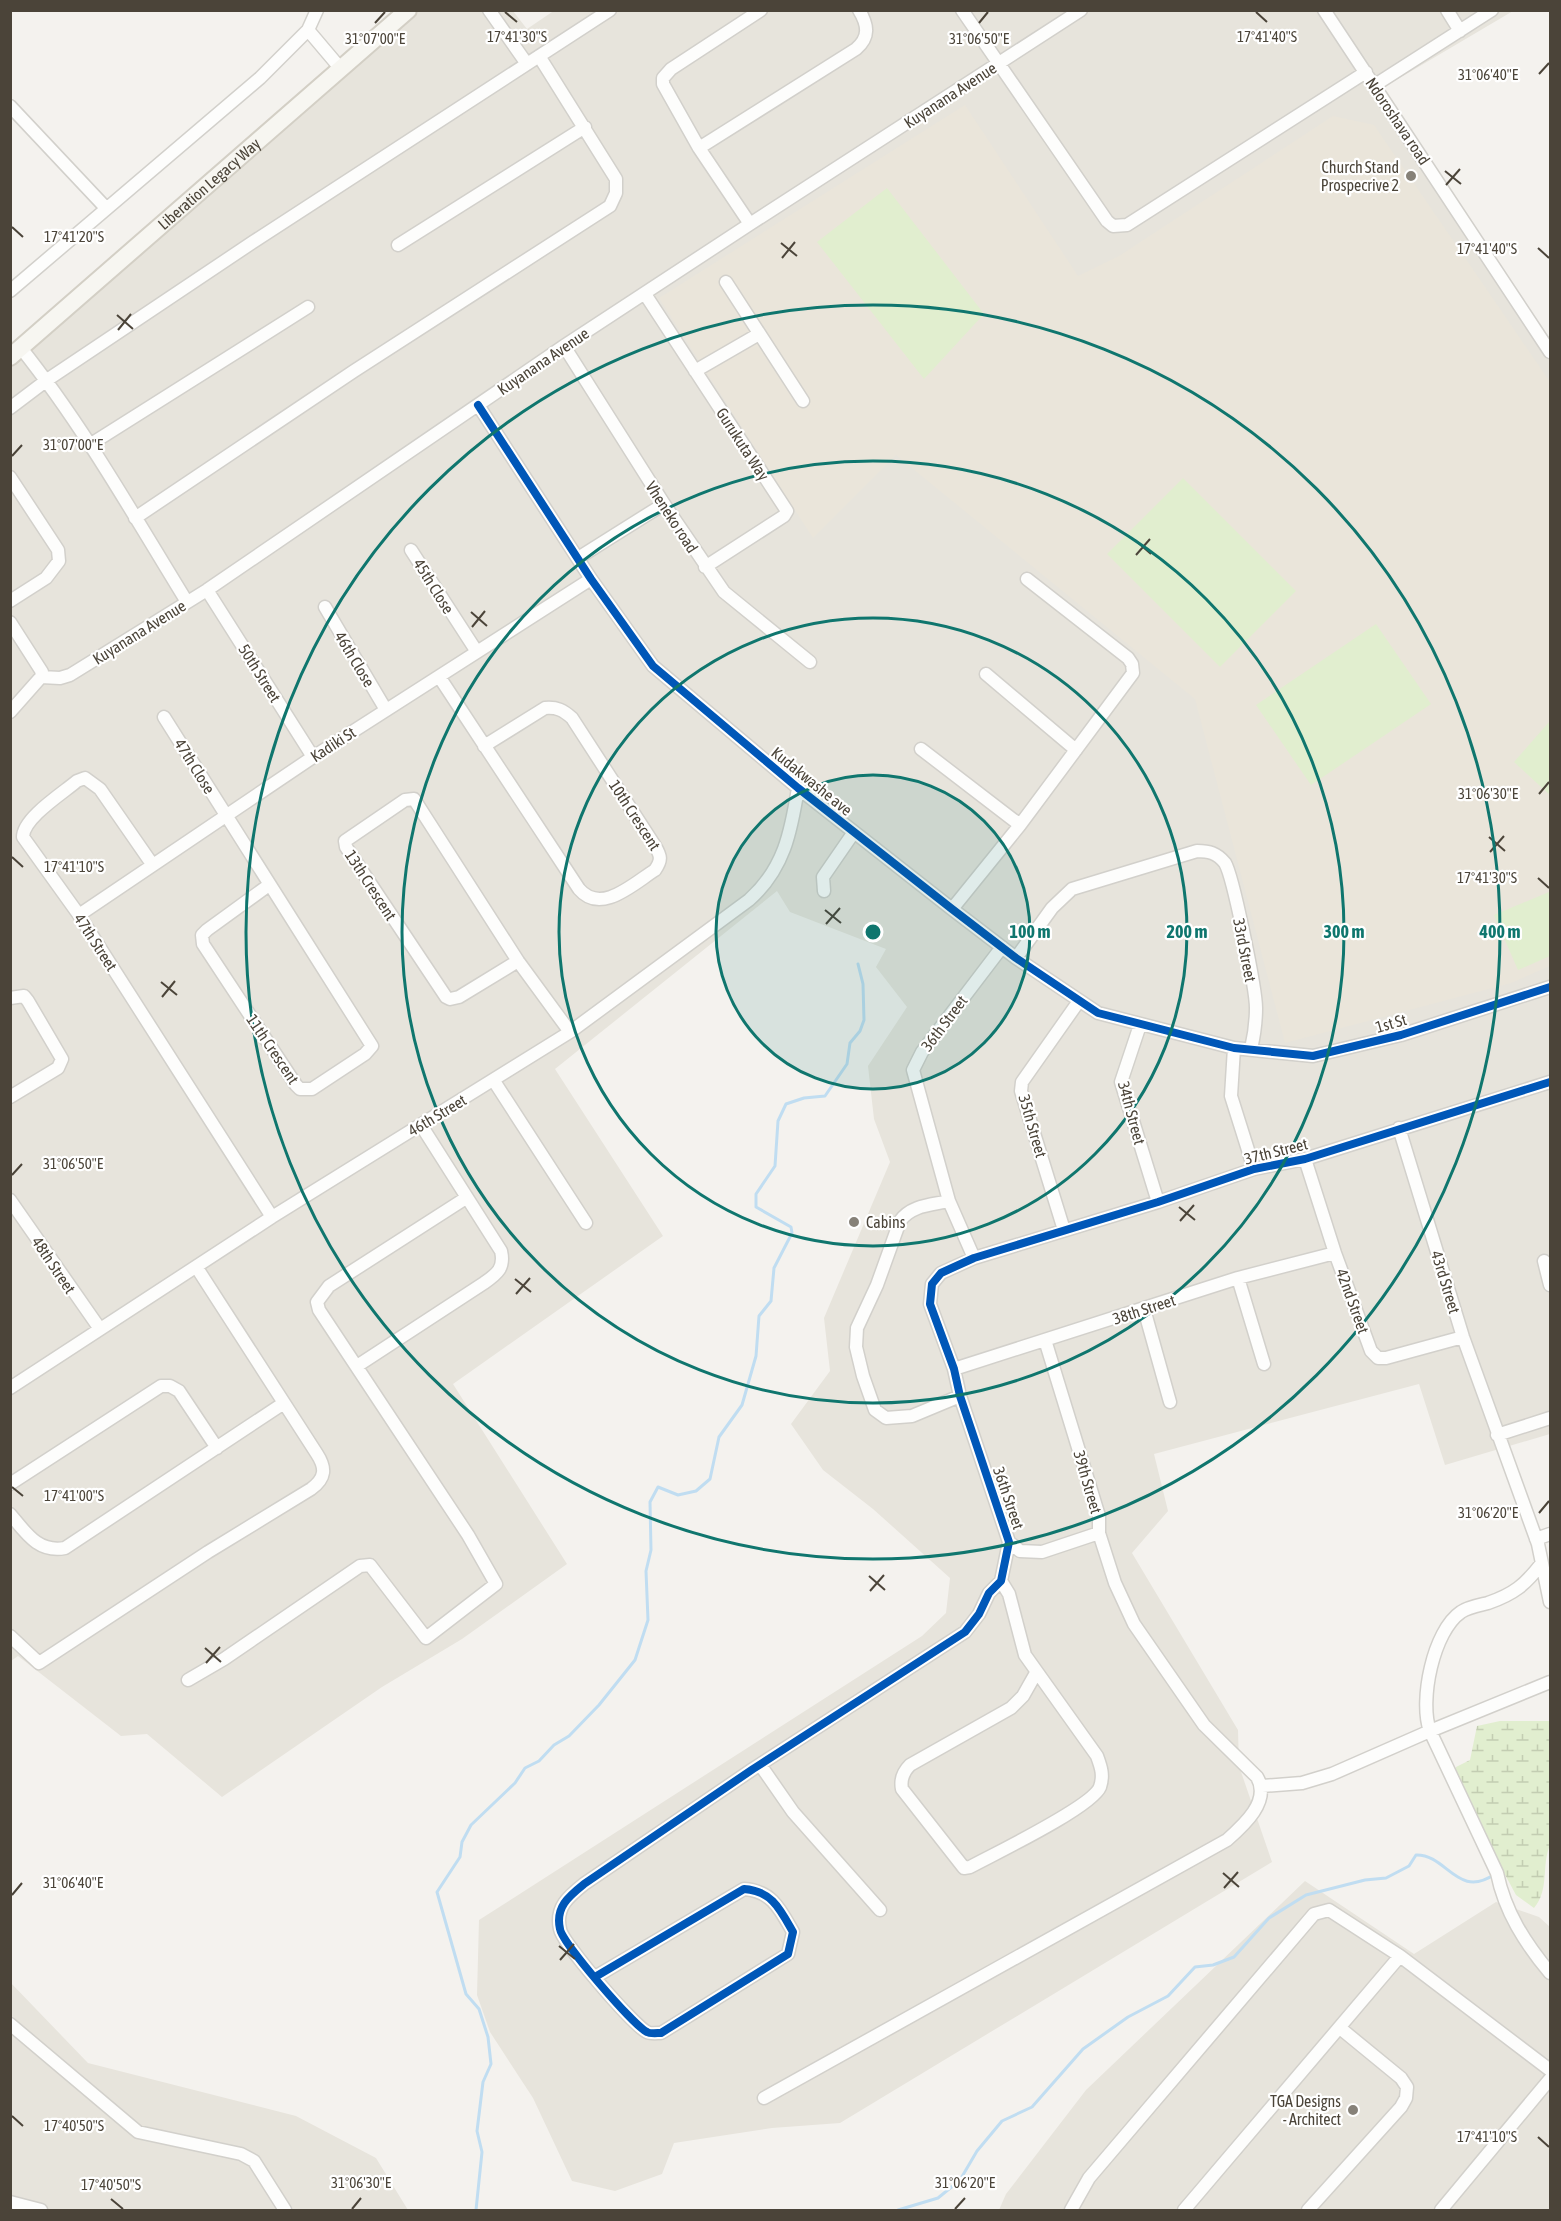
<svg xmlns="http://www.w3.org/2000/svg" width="1561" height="2221" font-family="'Asap Condensed',sans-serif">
<defs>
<pattern id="wetland-marsh" width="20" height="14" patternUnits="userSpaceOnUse" patternTransform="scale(1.5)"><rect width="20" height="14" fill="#e1eecf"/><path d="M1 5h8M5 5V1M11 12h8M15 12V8" fill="none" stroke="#c3cdb2"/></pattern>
</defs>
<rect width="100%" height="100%" fill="#f4f2ee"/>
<path fill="#e7e4dc" d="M555,10L1513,11L1381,89L1550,348V1434L1445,1465L1419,1384L1154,1454L1168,1511L1132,1553L1238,1730L1239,1766L1272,1862L840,2123L772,2128L674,2143L662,2174L615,2191L572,2181L533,2098L490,2032L477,1995L479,1920L922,1636L946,1613L950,1578L873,1509L823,1470L791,1424L830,1371L824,1318L890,1162L874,1119L868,1066L907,1007L876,967L886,949L790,912L777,891L555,1069L663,1236L453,1384L567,1564L462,1639L382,1687L222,1797L147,1734L121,1736L18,1656L11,1661L10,365L419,11H513L527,29Z
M1305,1881L1414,1954L1496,1902L1539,1917L1550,1927V2210H999L1006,2194L1086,2090Z
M10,1982L88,2063L296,2116L376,2158L408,2210H11Z"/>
<path fill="#eae5da" d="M965,105L1078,276L1119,256L1333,116L1374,125L1550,382V966L1511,983L1285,1043L1195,699L896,455L813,538L659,298Z"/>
<path fill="#e1eecf" d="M887,188L984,314L924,379L817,242Z
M1183,478L1296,591L1220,667L1107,554Z
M1376,624L1431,704L1311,785L1256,705Z
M1550,721V795L1514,762Z
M1549,892L1550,956L1518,970L1494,915Z"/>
<path fill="url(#wetland-marsh)" d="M1500,1721H1550V1845C1541,1866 1550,1889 1534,1908L1516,1895L1453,1778L1456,1767L1470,1760L1477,1726Z"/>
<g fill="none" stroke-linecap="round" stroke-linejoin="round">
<path stroke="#c0ddf1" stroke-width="3" d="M476,2210L482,2152L477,2131L483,2082L491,2064L488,2037L479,2009L466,1994L437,1892L460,1857L462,1842L471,1825L515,1783L525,1768L539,1761L554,1745L569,1736L599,1705L635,1660L648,1620L646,1571L651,1550L650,1502L658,1487L678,1495L696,1491L710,1479L719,1437L742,1405L756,1356L759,1316L771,1301L774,1268L792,1233L791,1227L756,1207V1194L775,1166L778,1121L786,1104L804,1098L825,1096L847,1064L850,1043L860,1031L864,1020L863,984L858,964
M898,2210L938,2198L960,2180L977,2151L1002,2121L1032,2107L1083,2049L1128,2017L1168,1996L1195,1967L1213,1965L1234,1957L1269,1918L1306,1895L1365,1880L1386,1878L1409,1866L1416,1855C1447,1854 1457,1900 1495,1874"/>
<g stroke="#d2d0cb" stroke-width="15">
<path id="minor" d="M317,10L308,30L341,69
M489,10L527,64
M962,10L1107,221L1113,226L1127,225L1366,72
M1324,10L1550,352
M1447,10L1460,31
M1375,85L1492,10
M10,106L106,208
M699,148L856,49C870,37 868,25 859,10
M750,224L699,148L663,84V78L671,69L761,10
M398,245L585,127
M726,282L803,401
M10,291L260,78L308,30
M645,294L787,511L784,516L705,567
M564,346L664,504L724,592L810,662
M21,348C84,427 134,516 187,602
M695,371L759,334
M478,405L591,579L653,666L798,788L952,909L1016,958L1098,1013L1234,1048L1313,1056L1401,1035L1550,987
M10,408L47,380L253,242L610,10
M91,444L308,307
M10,477L58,550L59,561L46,578L10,601
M135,518L354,371L610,206L616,193V179L539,56
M411,550L477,652
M578,558L664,504
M207,590L313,757
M325,607L386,710
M10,622L42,672L41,677
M986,674L1076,750
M440,678L579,889C601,915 633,884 655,870C662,860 661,856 655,846L572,718C563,710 557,707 545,708L484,746
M10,712L41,677L60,678L70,675L207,590L564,346L750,224L1081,10
M164,717L372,1046L365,1054L312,1089H300L296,1085L203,944L202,935L207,930L269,885
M921,749L1020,825
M152,864L100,789L85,778L77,781C63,793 23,818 23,837L79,915L272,1217
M824,891L823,877L854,832
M952,909L1020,825L1133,673L1132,664L1128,658L1027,579
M79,915L313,757L591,579
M1016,958L1052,908L1072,889L1197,851C1209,851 1217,853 1225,863C1233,876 1256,989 1256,1008C1256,1022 1254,1036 1251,1049
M518,961L459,997L450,999L446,997L346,847L345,841L405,800L414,799L518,961L570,1032
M10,998L24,996L28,1001L62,1059L58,1068L10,1097
M1140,1025L1121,1082L1158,1202
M1234,1048L1231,1096L1254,1169
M494,1081L586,1223
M1399,1128L1463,1337L1538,1544L1550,1602
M1305,1159L1335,1253L1371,1351L1378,1358H1386L1463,1337
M10,1200L100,1329
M949,1201C932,1205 911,1205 900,1221L877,1285L857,1328L856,1347L863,1376L875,1410L886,1418L912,1416L960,1396
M1064,1230L1021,1091L1022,1082L1079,1001
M974,1258L949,1201L913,1070L922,1052L1002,947
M1544,1261L1550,1285
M1238,1278L1264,1364
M1144,1309L1170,1402
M357,1366L484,1283C497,1274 505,1268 501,1251L421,1125
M954,1369L1238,1278L1335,1253
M10,1388L272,1217L570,1032L749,900C784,869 791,832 798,788
M1497,1435L1550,1418
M10,1484L161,1386H170L179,1391L217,1448
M10,1514C26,1533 38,1553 65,1548L284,1403
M1536,1539L1550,1534
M1009,1542L1020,1551L1042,1552L1099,1533V1516L1045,1340
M1001,1581L1009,1594L1025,1655L1097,1756C1101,1767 1104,1775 1100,1787C1092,1807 994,1854 970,1867L964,1868L902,1789C900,1779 903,1772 910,1765L1011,1708L1023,1696L1036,1673
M10,1636L39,1663L208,1552L311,1489C326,1478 326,1468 317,1454L197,1268
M188,1680L224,1659L360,1566L370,1565L426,1638L496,1584L468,1535L319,1310L317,1302L329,1286L466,1198
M1550,1682L1430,1731L1497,1873C1505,1912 1525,1943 1550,1973
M761,1766L793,1812L880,1910
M1262,1786L1302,1783L1332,1774L1430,1731C1419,1701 1433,1631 1461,1612C1468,1607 1480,1605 1488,1603C1514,1594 1525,1585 1542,1563
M595,1977L744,1889C772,1891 780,1909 793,1932L788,1954L661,2033C657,2033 650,2034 647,2032C634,2026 562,1943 560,1929C555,1907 569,1896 584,1884L753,1769L965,1632L979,1614L989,1593L1001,1581L1009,1542L960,1396L954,1369L930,1304L932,1284L941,1273L974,1258L1158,1202L1254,1169L1305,1159L1550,1082
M10,2024L138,2132L241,2154L254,2161L285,2210
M764,2098L1227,1840C1244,1825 1271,1801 1257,1777L1204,1725L1134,1624L1115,1583L1099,1533
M10,2202L41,2210
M1071,2210L1089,2178L1314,1914L1329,1910L1400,1956L1550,2070
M1184,2210L1400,1956
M1308,2210L1401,2107L1406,2098L1407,2087L1401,2078L1340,2028
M1441,2210L1550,2079"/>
</g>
<g stroke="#d3cfc5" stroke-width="20">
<g id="secondary">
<path id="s1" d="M10,357L408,10"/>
</g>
</g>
<use href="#minor" stroke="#fdfdfc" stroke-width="12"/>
<use href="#secondary" stroke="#f7f6f1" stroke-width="16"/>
<g stroke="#fff" stroke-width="11">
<path id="cycleway" d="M478,405L591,579L653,666L798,788L952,909L1016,958L1098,1013L1234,1048L1313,1056L1401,1035L1550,987
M595,1977L744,1889C772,1891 780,1909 793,1932L788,1954L661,2033C657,2033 650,2034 647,2032C634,2026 562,1943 560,1929C555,1907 569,1896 584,1884L753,1769L965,1632L979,1614L989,1593L1001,1581L1009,1542L960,1396L954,1369L930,1304L932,1284L941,1273L974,1258L1158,1202L1254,1169L1305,1159L1550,1082"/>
</g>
<use href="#cycleway" stroke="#0057b8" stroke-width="8"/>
</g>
<path fill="none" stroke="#4b4439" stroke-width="2" d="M505,12L517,22M1256,12L1267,22M375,23L385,12M979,23L988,12M1539,74L1549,63M1445,171L1461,184M1446,185L1460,169M12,227L23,237M781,243L797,256M1538,248L1549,258M782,258L795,242M117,315L133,329M118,330L131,314M12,456L22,445M1135,540L1151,554M1136,555L1150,539M471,612L487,626M472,627L485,611M1539,794L1549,782M1489,837L1505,851M1490,852L1504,836M12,857L23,867M1538,878L1549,888M825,910L841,923M826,924L840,908M161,982L177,995M162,997L175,981M12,1175L22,1164M1179,1207L1195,1220M1180,1221L1194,1205M515,1279L531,1292M516,1294L530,1278M12,1487L23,1496M1539,1513L1549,1501M869,1576L885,1590M870,1591L884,1575M205,1648L221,1662M206,1663L220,1647M1223,1873L1239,1887M1224,1888L1238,1872M12,1895L22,1883M559,1946L575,1959M560,1960L574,1944M12,2116L23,2126M1538,2137L1549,2147M111,2199L123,2209M352,2209L361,2198M955,2209L965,2198"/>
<circle cx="873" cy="932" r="157" fill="#0f766e" fill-opacity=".12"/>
<g fill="none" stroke="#0f766e" stroke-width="3">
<circle cx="873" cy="932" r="157"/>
<circle cx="873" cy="932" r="314"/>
<circle cx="873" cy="932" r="471"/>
<circle cx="873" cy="932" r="627"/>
</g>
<g fill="#868178" stroke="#fff" stroke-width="2">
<circle cx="1411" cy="176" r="6"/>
<circle cx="854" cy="1222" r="6"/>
<circle cx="1353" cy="2110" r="6"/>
</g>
<g text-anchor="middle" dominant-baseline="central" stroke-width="4.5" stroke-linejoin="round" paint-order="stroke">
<g font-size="16" fill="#4b4439" stroke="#fff">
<text transform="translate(950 95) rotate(-33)">Kuyanana Avenue</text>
<text transform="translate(1398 121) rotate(56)">Ndoroshava road</text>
<text stroke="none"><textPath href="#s1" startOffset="264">Liberation Legacy Way</textPath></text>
<text transform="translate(543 361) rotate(-34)">Kuyanana Avenue</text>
<text transform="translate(743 444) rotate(57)">Gurukuta Way</text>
<text transform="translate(672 517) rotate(57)">Vheneko road</text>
<text transform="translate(434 586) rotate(58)">45th Close</text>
<text transform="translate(139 632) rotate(-32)">Kuyanana Avenue</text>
<text transform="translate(355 659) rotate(59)">46th Close</text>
<text transform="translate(260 673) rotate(58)">50th Street</text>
<text transform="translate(333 744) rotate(-33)">Kadiki St</text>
<text transform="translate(195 766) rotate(58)">47th Close</text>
<text transform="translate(812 781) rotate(39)">Kudakwashe ave</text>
<text transform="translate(635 815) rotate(57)">10th Crescent</text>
<text transform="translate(371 885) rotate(57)">13th Crescent</text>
<text transform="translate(96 942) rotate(57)">47th Street</text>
<text transform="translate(1245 950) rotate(79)">33rd Street</text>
<text transform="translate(944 1023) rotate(-53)">36th Street</text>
<text transform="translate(1391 1023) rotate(-16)">1st St</text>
<text transform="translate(273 1049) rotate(56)">11th Crescent</text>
<text transform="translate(1132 1113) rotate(75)">34th Street</text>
<text transform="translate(437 1115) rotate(-31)">46th Street</text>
<text transform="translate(1033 1126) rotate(74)">35th Street</text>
<text transform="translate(1276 1151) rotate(-14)">37th Street</text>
<text transform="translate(54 1265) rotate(56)">48th Street</text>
<text transform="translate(1446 1282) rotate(73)">43rd Street</text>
<text transform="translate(1353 1301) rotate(70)">42nd Street</text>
<text transform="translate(1144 1309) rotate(-18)">38th Street</text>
<text transform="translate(1088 1482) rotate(74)">39th Street</text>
<text transform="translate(1009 1498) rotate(71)">36th Street</text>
</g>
<g font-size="16" fill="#4b4439" stroke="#fff" text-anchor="end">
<text x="1399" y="167">Church Stand<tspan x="1399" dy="18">Prospecrive 2</tspan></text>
<text x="866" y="1222" text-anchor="start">Cabins</text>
<text x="1341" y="2101">TGA Designs<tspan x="1341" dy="18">- Architect</tspan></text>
</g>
</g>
<g font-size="15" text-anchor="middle" fill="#4b4439" stroke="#fff" stroke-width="4.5" stroke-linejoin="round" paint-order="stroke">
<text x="517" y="42">17°41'30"S</text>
<text x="1267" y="42">17°41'40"S</text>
<text x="375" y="44">31°07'00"E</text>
<text x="979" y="44">31°06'50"E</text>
<text x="1488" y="80">31°06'40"E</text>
<text x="74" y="242">17°41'20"S</text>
<text x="1487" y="254">17°41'40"S</text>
<text x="73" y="450">31°07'00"E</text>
<text x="1488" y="799">31°06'30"E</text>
<text x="74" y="872">17°41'10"S</text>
<text x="1487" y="883">17°41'30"S</text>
<text x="73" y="1169">31°06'50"E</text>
<text x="74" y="1501">17°41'00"S</text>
<text x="1488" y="1518">31°06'20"E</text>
<text x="73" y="1888">31°06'40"E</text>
<text x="74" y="2131">17°40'50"S</text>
<text x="1487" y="2142">17°41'10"S</text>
<text x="361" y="2188">31°06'30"E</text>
<text x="965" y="2188">31°06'20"E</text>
<text x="111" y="2190">17°40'50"S</text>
</g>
<circle cx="873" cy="932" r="9" fill="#0f766e" stroke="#fff" stroke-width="3"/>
<g font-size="18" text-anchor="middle" font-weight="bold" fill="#0f766e" stroke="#fff" stroke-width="4.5" stroke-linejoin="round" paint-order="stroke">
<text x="1030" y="938">100 m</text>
<text x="1187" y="938">200 m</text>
<text x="1344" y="938">300 m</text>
<text x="1500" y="938">400 m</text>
</g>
<rect width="1561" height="2221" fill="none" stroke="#4b4439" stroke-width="24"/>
</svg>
